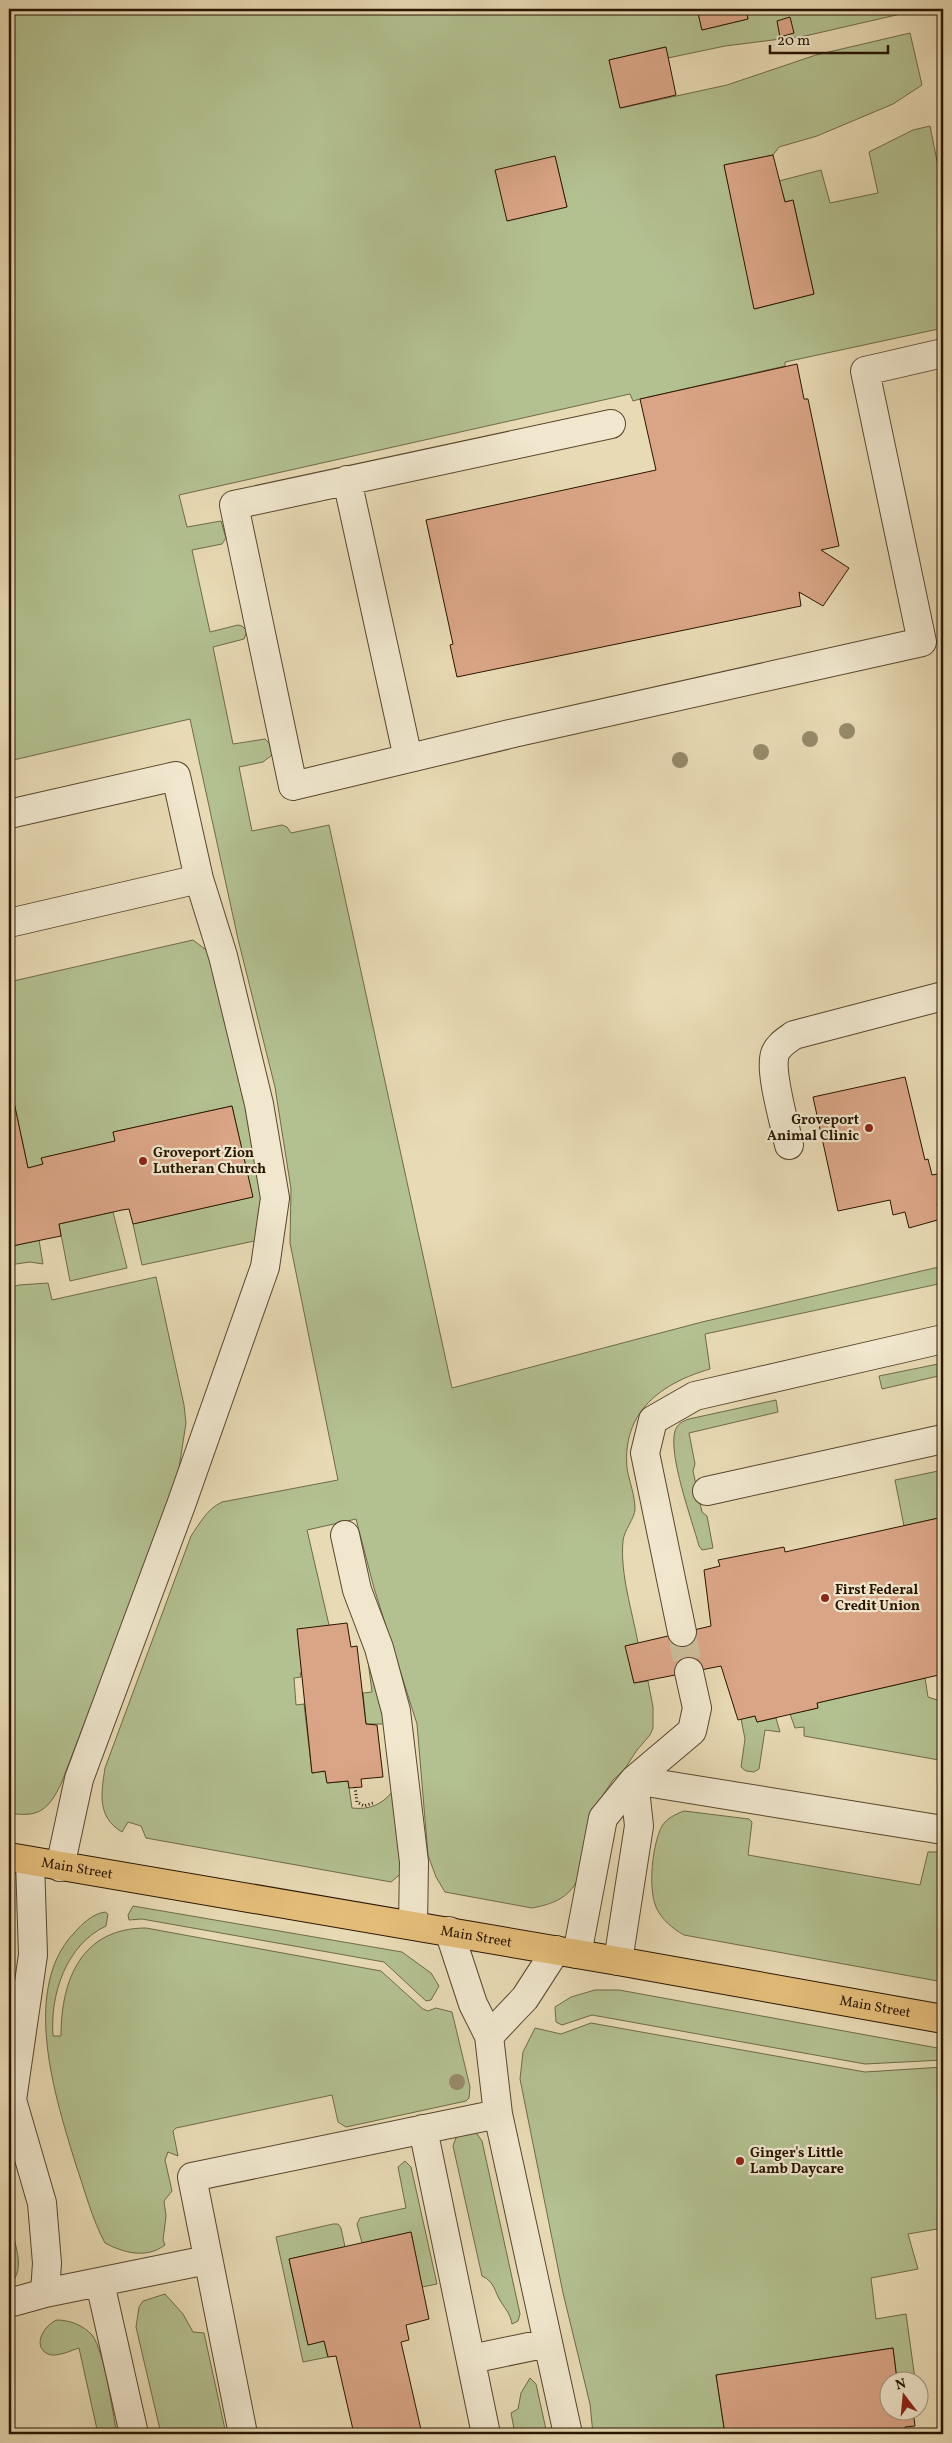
<svg xmlns="http://www.w3.org/2000/svg" width="952" height="2443" font-family="Vollkorn,serif">
<rect width="100%" height="100%" fill="#e8dab4"/>
<filter id="stains"><feTurbulence type="fractalNoise" baseFrequency=".004" numOctaves="4"/><feColorMatrix values="0 0 0 0 .2 0 0 0 0 .09 0 0 0 0 .02 0 0 0 .5 -.17"/></filter>
<radialGradient id="worn" r=".72"><stop offset=".6" stop-color="#630" stop-opacity="0"/><stop offset="1" stop-color="#630" stop-opacity=".3"/></radialGradient>
<path fill="#b3c090" stroke="#6e6a48" fill-rule="evenodd" d="M9,9H697L702,30L748,19L746,9H904L905,13L805,36L725,46L668,58L665,47L609,60L621,108L727,85L816,55L910,33L922,85L893,104L817,136L779,147L773,155L724,165L755,309L814,294L793,200L785,202L779,181L821,170L830,203L878,193L869,152L913,130L930,126L943,191V328L785,362V366L640,399L633,401L630,394L179,495L187,527L221,521L226,538L222,544L192,550L210,632L238,625L242,626L247,631L244,639L213,647L233,744L265,739L269,743L272,755L263,762L239,767L252,831L282,825L287,827L291,833L329,825L452,1388L702,1322L943,1266V1283L705,1334L710,1369C662,1383 622,1411 627,1468C629,1481 635,1495 635,1509C635,1518 624,1530 623,1541C620,1574 632,1610 638,1643L626,1646L634,1683L648,1681L653,1707V1728L650,1735L637,1750L624,1770L613,1780L597,1804L578,1879C568,1899 552,1904 532,1908L445,1892L436,1877L428,1855L417,1724L374,1588L356,1519L307,1530L329,1625L303,1673H300L301,1677L294,1678L296,1705L304,1704L312,1773L325,1771L327,1783L348,1781L352,1808C368,1810 382,1805 392,1792L403,1872L391,1882L146,1838L141,1826L128,1822L122,1832C97,1817 101,1794 105,1768L191,1536C200,1523 207,1509 222,1502L338,1480L290,1243L291,1189L275,1087L238,939L190,719L9,761ZM555,157L567,207L507,221Z
M193,940L209,952L265,1185L259,1240L142,1265L133,1224L252,1197L232,1106L113,1132L115,1141L42,1158L43,1164L28,1168L9,1079V982Z
M113,1212L127,1268L70,1281L59,1224Z
M9,1230L13,1246L39,1240L43,1264L30,1262L9,1265Z
M156,1277L184,1405L186,1423L179,1468L165,1513L61,1784C48,1810 39,1818 9,1813V1288L19,1285L48,1283L52,1300Z
M943,1363V1375L882,1389L879,1376Z
M776,1400L778,1412L689,1433L695,1464L693,1471L702,1512L707,1516L713,1548L702,1550L699,1546C692,1520 668,1455 675,1431C677,1424 683,1421 689,1419Z
M943,1470V1517L904,1526L895,1480Z
M368,1661L392,1724H366L363,1693L372,1692Z
M925,1678L928,1697L943,1702V1737L939,1760L804,1736V1727L795,1728L790,1714L818,1708L817,1703Z
M755,1716L757,1722L776,1718L780,1732L765,1730L759,1769L754,1772L746,1771L741,1767L745,1739L741,1719Z
M684,1811L749,1819L752,1822L748,1855L920,1885L928,1852H943V1982L684,1935C673,1929 661,1919 656,1907C648,1888 652,1845 662,1826C667,1818 676,1814 684,1811Z
M133,1906L402,1952L431,1973L439,1986L431,2000L426,2001L384,1962L142,1919L129,1920L128,1915Z
M105,1912L108,1914L106,1926C66,1945 50,1994 53,2036H61C61,1979 82,1928 146,1928L381,1971L423,2009L428,2011L436,2008L452,2012L470,2087L469,2098L466,2101L346,2127L338,2122L332,2095L176,2128L173,2131L178,2156L168,2152L165,2160L172,2191L164,2201L166,2216L163,2240L165,2245C146,2259 124,2253 105,2243C92,2219 85,2191 76,2165C56,2100 20,1990 74,1933C82,1924 92,1914 105,1912Z
M595,1990H619L943,2049V2060L865,2064L592,2015L562,2025L556,2022L555,2007L571,1997Z
M591,2023L865,2072L943,2067V2228L908,2234L918,2269L871,2278L876,2319L906,2314L915,2379L897,2380L893,2348L723,2374L716,2375L725,2434H593L590,2404L563,2293L520,2079L523,2052L535,2028L561,2034Z
M475,2131L482,2141L520,2314L518,2321L512,2324C510,2314 507,2311 501,2302C494,2291 495,2282 482,2276L453,2146L457,2135Z
M405,2161L411,2167L437,2284L422,2287L411,2232L362,2243L357,2224L360,2218L406,2208L398,2167Z
M9,2221C13,2239 28,2271 9,2284Z
M333,2224H338L341,2228L345,2247L289,2259L308,2345L324,2341L328,2357L303,2362L276,2237Z
M165,2294L183,2314L193,2332L204,2333L226,2434H161L136,2327L139,2307L143,2301Z
M57,2320C69,2320 83,2325 92,2335C105,2352 112,2411 117,2434H98L79,2348C72,2350 56,2358 48,2354C31,2346 45,2324 57,2320Z
M530,2378L536,2384L547,2434H515L511,2413L518,2409L521,2393Z"/>
<path fill="#daa586" stroke="#291500" d="M697,9H746L748,19L702,30Z
M790,17L794,33L780,37L777,21Z
M666,47L676,95L620,108L609,60Z
M773,155L785,202L793,200L814,294L754,309L724,165Z
M555,156L567,207L507,221L495,170Z
M797,364L804,399H808L839,546L821,550L849,568L823,606L799,592L801,606L457,677L450,645L453,644L426,520L656,470L640,399Z
M905,1077L925,1160L928,1159L932,1175L943,1173V1203L937,1204L941,1219L909,1228L905,1212L893,1215L890,1200L838,1211L813,1097Z
M9,1079L28,1168L43,1164L41,1158L115,1141L113,1132L232,1106L253,1197L133,1224L129,1209L122,1210L59,1224L61,1236L12,1246L9,1230Z
M943,1517V1674L817,1703L818,1708L757,1722L755,1716L738,1720L721,1666L634,1683L625,1646L711,1626L704,1570L720,1566L718,1560L784,1547L785,1552Z
M347,1623L351,1647L357,1646L366,1724L377,1725L383,1777L361,1779L362,1787L349,1788L348,1781L327,1783L325,1771L312,1773L297,1629Z
M411,2232L429,2319L406,2325L409,2340L401,2342L422,2434H354L336,2356L328,2357L324,2341L308,2345L289,2259Z
M893,2348L897,2380H890V2410H913L915,2426L905,2427L906,2434H725L716,2375Z"/>
<g fill="none" stroke-linecap="round" stroke-linejoin="round">
<path stroke="#cbbc99" stroke-width="28" stroke-dasharray="28 14" stroke-linecap="butt" d="M682,1632L689,1672"/>
<g stroke="#59462d" stroke-width="30">
<path id="minor" d="M611,424L234,505L293,786L514,733L922,642L865,371L943,353
M347,480L408,758
M9,814L176,776L199,879L223,956L259,1104L275,1198L265,1267L181,1505L79,1779L60,1867
M9,923L199,879
M789,1145C785,1124 769,1072 775,1054C778,1045 787,1040 794,1035L943,996
M707,1491L943,1439
M345,1535L357,1590L379,1648L396,1711L414,1862L413,1925
M682,1632L645,1453L653,1420L695,1396L943,1339
M634,1780L943,1830
M30,1861L33,1955L12,2100L42,2203L47,2263L45,2293
M449,1931L473,2004L489,2036L498,2114L568,2434
M577,1954L603,1818L634,1780L692,1731L697,1708L689,1672
M618,1961L639,1826L634,1780
M489,2036L525,1998L556,1950
M423,2129L486,2434
M100,2283L134,2434
M9,2303L45,2293L207,2260
M471,2359L548,2343
M243,2434L192,2177L498,2114"/>
</g>
<g stroke="#291500" stroke-width="30">
<g id="major">
<path id="s1" d="M9,1857L618,1961L943,2019"/>
</g>
</g>
<path stroke="#291500" stroke-width="3" stroke-dasharray="1 2.5" stroke-linecap="butt" d="M355,1787L357,1802L364,1806L373,1803"/>
<use href="#minor" stroke="#f0e7ce" stroke-width="28"/>
<use href="#major" stroke="#e4bd7a" stroke-width="28"/>
</g>
<g fill="#968a69">
<circle cx="847" cy="731" r="8"/>
<circle cx="810" cy="739" r="8"/>
<circle cx="761" cy="752" r="8"/>
<circle cx="680" cy="760" r="8"/>
<circle cx="457" cy="2082" r="8"/>
</g>
<g fill="#8f2418" stroke="#f0e7ce" stroke-width="2">
<circle cx="869" cy="1128" r="5"/>
<circle cx="143" cy="1161" r="5"/>
<circle cx="825" cy="1598" r="5"/>
<circle cx="740" cy="2161" r="5"/>
</g>
<g text-anchor="middle" dominant-baseline="central" stroke-width="4.5" stroke-linejoin="round" paint-order="stroke">
<g font-size="14" font-weight="bold" fill="#291500" stroke="#f0e7ce" text-anchor="start">
<text x="859" y="1120" text-anchor="end">Groveport<tspan x="859" dy="16">Animal Clinic</tspan></text>
<text x="153" y="1153">Groveport Zion<tspan x="153" dy="16">Lutheran Church</tspan></text>
<text x="835" y="1590">First Federal<tspan x="835" dy="16">Credit Union</tspan></text>
<text x="750" y="2153">Ginger's Little<tspan x="750" dy="16">Lamb Daycare</tspan></text>
</g>
<g font-size="14" fill="#291500" stroke="#f0e7ce">
<text stroke="none"><textPath href="#s1" startOffset="69">Main Street</textPath></text>
<text stroke="none"><textPath href="#s1" startOffset="474">Main Street</textPath></text>
<text stroke="none"><textPath href="#s1" startOffset="879">Main Street</textPath></text>
</g>
</g>
<rect width="952" height="2443" fill="none" stroke="#e8dab4" stroke-width="30"/>
<rect x="10" y="10" width="932" height="2423" fill="none" stroke="#291500" stroke-width="2.5"/>
<rect x="15" y="15" width="922" height="2413" fill="none" stroke="#291500"/>
<g transform="translate(904 2396) rotate(344)"><circle r="24" fill="#f0e7ce" stroke="#a0937c"/>
<path d="M0-4L9 19L0 12L-9 19Z" fill="#8f2418"/>
<text y="-8" font-size="14" font-weight="bold" text-anchor="middle" fill="#291500">N</text>
</g>
<path d="M770 45v8h118v-8" fill="none" stroke="#291500" stroke-width="2.5"/>
<text x="777" y="45" font-size="15" fill="#291500" stroke="#f0e7ce" stroke-width="4" paint-order="stroke">20 m</text>
<rect width="100%" height="100%" filter="url(#stains)"/>
<rect width="100%" height="100%" fill="url(#worn)"/>
</svg>
